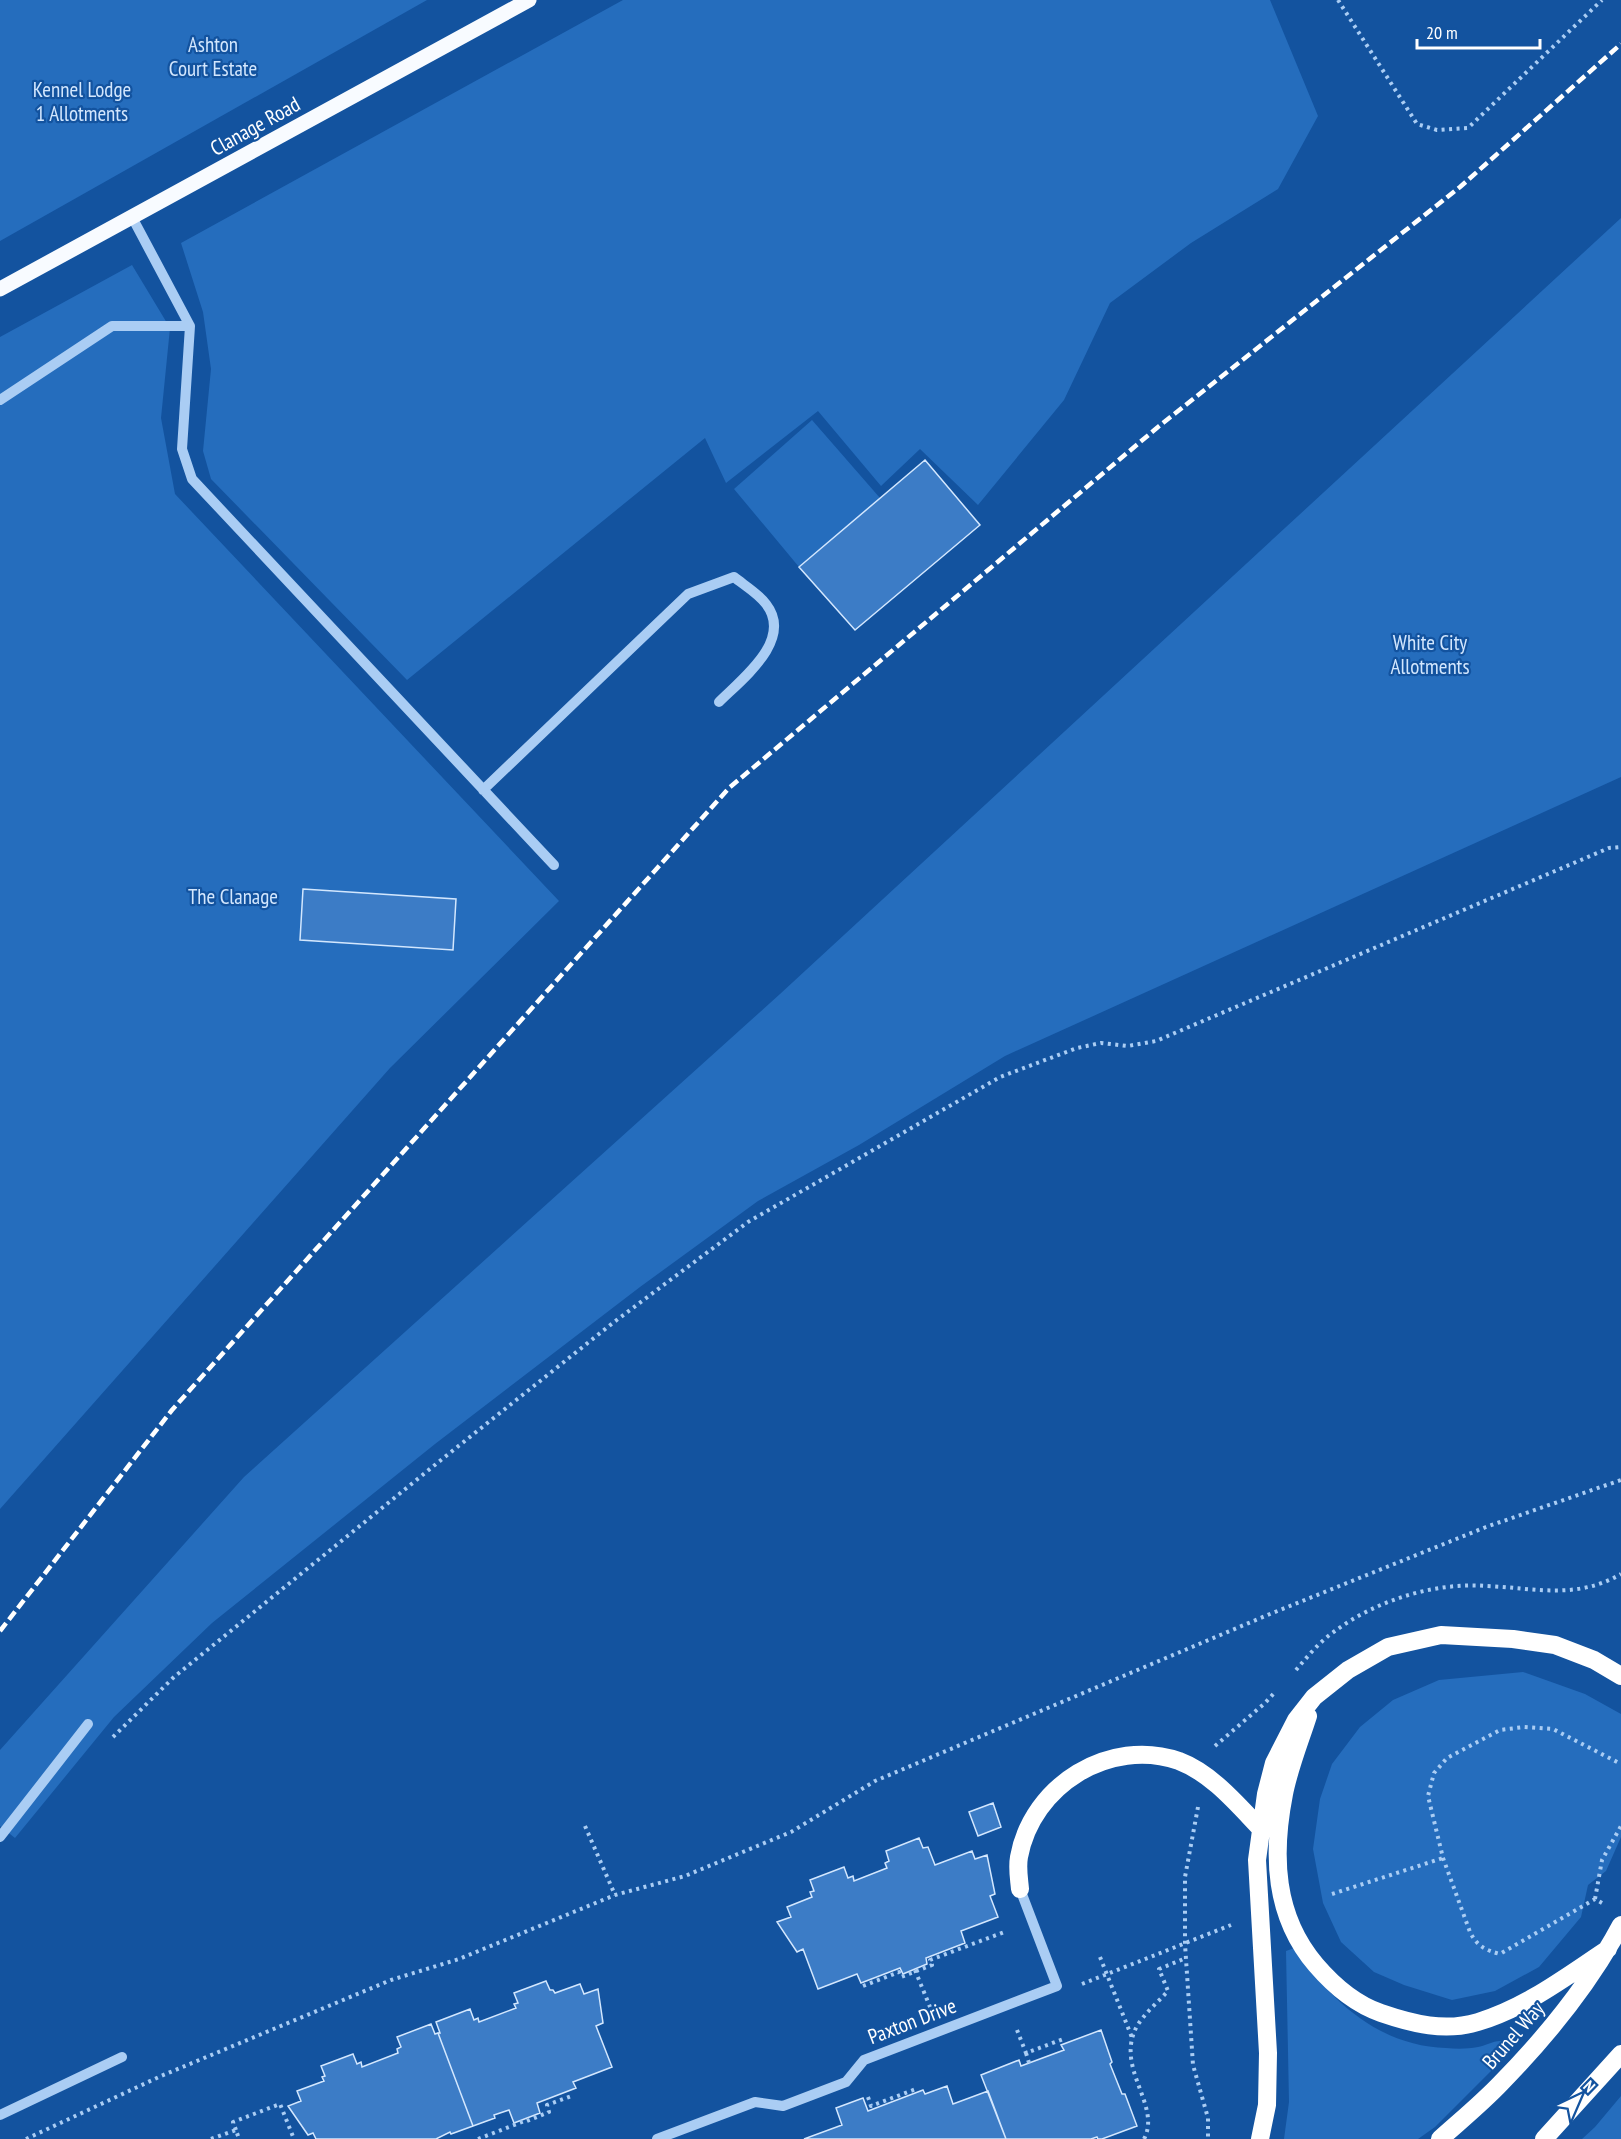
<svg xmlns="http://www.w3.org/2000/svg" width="1621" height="2139" font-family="'PT Sans Narrow',sans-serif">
<rect width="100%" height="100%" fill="#13539f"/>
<path fill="#256dbd" d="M0,0H427L0,241Z
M623,0H1270L1318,116L1278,189L1191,243L1110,303L1064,400L978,505L920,449L881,486L818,411L726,483L705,438L407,680L211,479L203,451L211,369L203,312L181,243Z
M1621,218V777L1005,1056L859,1145L758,1201L640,1287L435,1444L212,1623L114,1717L15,1838L0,1826V1750L244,1477L780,994Z
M132,265L170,328L161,418L175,494L559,901L390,1068L0,1509V337Z
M812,420L880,498L799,567L734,489Z
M1523,1672L1585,1694L1621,1714V1837L1606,1871L1588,1885L1581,1917L1539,1967L1495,1991L1452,2000L1404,1985L1374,1972L1341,1942L1323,1903L1313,1849L1320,1799L1332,1764L1360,1727L1393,1700L1439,1680Z
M1297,1947C1328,2001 1380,2046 1446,2048C1456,2049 1468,2049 1478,2047C1484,2046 1493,2041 1500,2041C1503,2041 1506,2043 1509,2044L1511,2051L1435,2127L1418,2139H1284L1289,2102L1286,1951Z
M1621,2096V2139H1582L1595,2127Z"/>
<path fill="#3c7cc6" stroke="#d3e7fe" stroke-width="1.5" d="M925,460L980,525L855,630L799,567Z
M303,889L456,899L453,950L300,940Z
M993,1803L1001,1827L978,1836L969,1812Z
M919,1838L923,1848L928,1847L935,1865L972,1851L975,1859L987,1855L995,1894L990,1896L998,1917L961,1931L965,1943L926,1958L927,1964L903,1974L900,1968L861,1983L857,1974L818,1989L803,1949L797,1952L777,1922L791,1917L787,1907L812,1897L810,1892L814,1891L810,1880L844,1867L848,1878L853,1876L854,1881L887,1868L885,1863L889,1861L886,1851Z
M546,1981L550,1990H553L555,1993L580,1984L584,1994L598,1989L603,2023L596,2026L612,2067L573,2082L576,2088L537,2103L540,2113L514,2123L509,2110L494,2115L495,2118L473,2126L438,2033H440L436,2022L470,2009L474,2020L478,2018L479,2022L516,2008L514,2004L518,2003L514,1993Z
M431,2024L435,2034L438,2033L473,2126L451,2134L450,2132L436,2139H316L313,2133L308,2135L288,2106L301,2101L297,2091L324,2081L322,2077L325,2076L321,2066L353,2054L357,2064L361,2062L362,2067L398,2053L397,2049L401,2047L397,2037Z
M1101,2030L1112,2062L1110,2064L1122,2094H1125L1137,2126L1102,2139H1098L1097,2137L1091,2139H1006L981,2075L1019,2060L1021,2066L1064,2050L1061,2045Z
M947,2086L953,2104L988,2091L1006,2139H804L842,2125L836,2108L863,2098L868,2111L923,2090L925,2094Z"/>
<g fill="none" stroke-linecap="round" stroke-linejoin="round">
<path stroke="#aacdf4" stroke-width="4" stroke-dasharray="3 4.5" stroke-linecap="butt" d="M1338,0L1417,124L1437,130L1468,128L1602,0
M1296,1670C1308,1656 1320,1641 1335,1631C1377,1600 1435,1582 1487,1586C1535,1588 1576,1600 1621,1574
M113,1737L174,1677L441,1460L614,1322L748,1222L1000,1077L1077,1048L1101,1043L1128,1046L1156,1041L1609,848L1621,847
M1215,1746L1265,1703L1276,1691
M1198,1807L1185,1877V1944L1193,2065L1208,2118V2139
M585,1826L615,1895
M1332,1894L1443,1858
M1595,1899L1602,1860L1621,1826
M1602,1903L1595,1899L1500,1954C1485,1950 1477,1946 1470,1932L1443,1858L1428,1796L1434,1773L1447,1758L1500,1730L1524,1727L1553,1729L1621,1764
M1100,1957L1133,2040
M915,1970L930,2007
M1082,1984L1231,1925
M863,1986L899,1972L901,1977L932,1965L930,1960L1007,1931
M1017,2030L1026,2053L1066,2038
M1026,2053L1029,2063
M868,2097L871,2106L916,2089
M527,2121L549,2112L547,2105L574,2095
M236,2130L233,2122L280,2104L294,2139
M26,2139L161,2076L391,1980L459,1959L615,1895L685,1876L791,1832L875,1781L1270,1614L1486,1527L1621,1480
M211,2139L236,2130L239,2139
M478,2139L527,2120
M1144,2139C1162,2105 1114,2068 1137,2026C1145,2013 1158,2002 1168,1991L1159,1969L1186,1958"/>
<path stroke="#aacdf4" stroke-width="10" d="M132,217L190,326L182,449L192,479L554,865
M0,400L112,326H190
M483,790L688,594L734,577C744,585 759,594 766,604C794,640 742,679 719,702
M0,1837L88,1724
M0,2115L122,2057
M657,2139L755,2102L783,2106L846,2082L864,2060L1057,1986L1020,1889"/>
<path stroke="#f8fbff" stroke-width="15" d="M0,289L529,0"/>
<path stroke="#fff" stroke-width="18" d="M1308,1716C1300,1741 1289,1768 1284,1794C1272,1855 1274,1916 1316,1965C1334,1986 1355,2004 1381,2013C1413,2024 1445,2032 1478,2022C1527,2007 1567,1976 1608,1949
M1020,1889C1019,1878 1017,1868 1019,1857C1032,1785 1110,1737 1179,1761C1211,1773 1237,1804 1260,1828
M1260,2139L1267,2105L1268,2053L1257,1860L1266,1794L1274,1763L1296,1720L1314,1697L1348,1670L1388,1647L1441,1635L1513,1639L1555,1645L1594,1660L1621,1676
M1440,2139C1460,2121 1482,2103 1501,2083C1547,2036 1590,1983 1621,1925
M1544,2139L1621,2054"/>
<path stroke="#fff" stroke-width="4.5" stroke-dasharray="10 4.5" stroke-linecap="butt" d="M0,1631L172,1410L729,788L1158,427L1460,187L1621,44"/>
</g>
<g text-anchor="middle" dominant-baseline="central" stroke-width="4.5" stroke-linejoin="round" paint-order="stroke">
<g font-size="21" fill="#d3e7fe" stroke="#13539f">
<text x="213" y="44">Ashton<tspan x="213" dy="24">Court Estate</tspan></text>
<text x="82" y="89">Kennel Lodge<tspan x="82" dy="24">1 Allotments</tspan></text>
<text x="1430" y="642">White City<tspan x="1430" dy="24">Allotments</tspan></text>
<text x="233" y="896">The Clanage</text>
</g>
<g font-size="21" fill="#fff" stroke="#13539f">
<text transform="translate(255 126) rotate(-29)">Clanage Road</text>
<text transform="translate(912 2021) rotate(-21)">Paxton Drive</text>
<text transform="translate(1513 2035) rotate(-49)">Brunel Way</text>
</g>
</g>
<g transform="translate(1579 2097) rotate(44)" stroke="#13539f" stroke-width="4.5" paint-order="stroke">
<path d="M0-4.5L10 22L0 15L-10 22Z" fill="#ffffff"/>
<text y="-9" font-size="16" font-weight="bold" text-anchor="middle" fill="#ffffff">N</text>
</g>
<path d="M1417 39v9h123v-9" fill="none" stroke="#ffffff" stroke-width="3"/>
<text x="1426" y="39" font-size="18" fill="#ffffff" stroke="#13539f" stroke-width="4.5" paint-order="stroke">20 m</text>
</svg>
